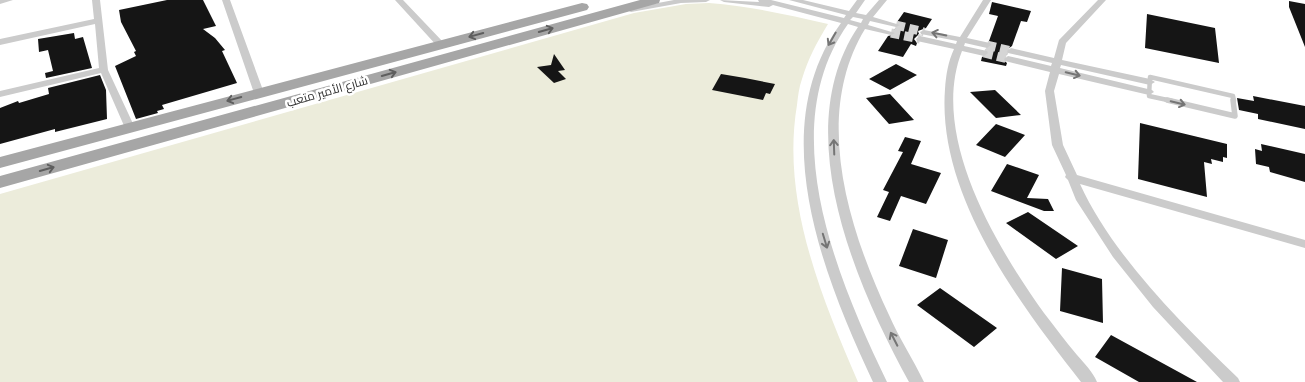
<svg xmlns="http://www.w3.org/2000/svg" width="1305" height="382" font-family="Lato,Cairo,sans-serif">
<rect width="100%" height="100%" fill="#fff"/>
<path fill="#ececdb" d="M709,3C750,6 788,15 828,24C817,42 808,59 802,79C799,87 798,96 797,105C781,200 821,296 858,382H0V194L634,13L686,4Z"/>
<path fill="#151515" d="M167,0H203L216,26L203,29L215,38L225,50L222,51L237,83L162,105L164,109L157,111L158,113L136,119L115,66L136,56L134,52L136,51L121,22L119,10Z
M1289,1L1305,4V47L1289,7Z
M992,2L1031,11L1027,22L1021,21L1012,46L1005,51L1007,54L1002,59L1007,63L1006,66L981,61L982,57L989,54L988,50L993,45L989,41L998,16L989,14Z
M904,12L932,19L926,28L918,31L919,34L914,39L917,43L916,46L911,44L903,57L878,51L888,36L897,34L892,30L902,26L897,22Z
M1147,14L1215,28L1219,63L1145,48Z
M74,33L75,39L83,37L92,68L46,78L45,73L53,71L48,50L39,52L38,39Z
M554,54L565,70L558,71L566,79L554,83L537,67L551,65Z
M896,64L917,75L890,90L869,79Z
M721,74L745,78L775,84L770,94L766,93L763,100L712,90Z
M100,75L106,90L107,119L55,132V129L0,144V108L18,101L19,103L49,94L48,88Z
M995,90L1021,115L996,118L970,92Z
M890,94L914,120L889,124L866,98Z
M1253,96L1305,106V129L1258,119V114L1239,110L1237,98L1254,101Z
M1140,123L1227,144V158L1223,157V162L1211,159L1212,164L1204,162L1207,197L1138,179Z
M996,124L1025,135L1005,157L976,145Z
M905,137L921,141L911,164L941,173L926,204L901,196L890,221L877,217L889,192L883,190L903,152L898,151Z
M1261,144L1305,154V182L1270,172L1269,167L1256,164L1255,149L1262,151Z
M1007,164L1039,175L1027,198L1048,199L1054,211H1044L991,191Z
M1028,212L1078,246L1056,259L1006,223Z
M913,229L948,240L936,278L899,266Z
M1062,268L1102,279L1103,323L1060,311Z
M940,288L997,328L974,347L917,305Z
M1111,335L1197,382H1139L1095,357Z"/>
<g fill="none" stroke-linecap="round" stroke-linejoin="round">
<path stroke="#d5d5d5" stroke-width="9" stroke-dasharray="9 4.5" stroke-linecap="butt" d="M896,25L924,32
M891,33L920,39
M987,45L1011,51
M984,53L1008,59"/>
<path stroke="#cbcbcb" stroke-width="4.5" d="M1172,101L1149,96L1150,77L1233,96L1234,101"/>
<path stroke="#cbcbcb" stroke-width="5.5" d="M1167,100L1235,116L1233,100"/>
<path fill="#cbcbcb" fill-rule="evenodd" d="M0,0H13L0,4Z
M92,0H100L108,70L135,128L134,130L130,131L125,128L101,73L0,97V91L99,68L95,24L0,45V39L94,19Z
M222,0H230L264,93L262,95L259,96L254,93Z
M395,0H403L444,43V47H438Z
M674,0H710L706,2L681,3L631,12L627,10L631,8Z
M720,0L759,2L758,0H771L844,18L846,15L789,0H803L849,11L857,0H865L856,13L866,15L879,0H887L873,17L900,25L896,27L870,21L868,25L895,33L891,35L865,29C812,116 849,230 889,315C899,338 913,359 924,382H909C856,285 788,131 858,27L848,24C773,129 838,280 887,382H873C824,277 763,129 841,23L773,5L769,7L724,2ZM853,17L863,19L861,23L850,20Z
M983,0H991L967,38L990,43L991,45L987,48L965,43L964,46L987,51L988,53L984,56L962,51C929,135 996,246 1044,313C1055,327 1065,341 1077,355C1084,363 1093,372 1097,382H1081C1019,303 937,195 945,89C946,75 948,62 954,49L917,41L916,39L920,36L956,44L957,41L921,34L920,32L924,30L960,37Z
M1098,0H1106L1066,43L1062,60L1150,79L1155,82L1150,85L1061,65L1060,68L1152,90L1154,92L1149,95L1059,74L1054,91L1063,145L1077,175L1305,240V248L1080,184C1113,256 1181,323 1238,378L1240,382H1223L1153,307L1113,257L1076,200L1068,180L1065,177L1066,175L1052,145L1045,91L1050,72L1005,61L1004,59L1008,56L1051,66L1052,63L1008,53L1007,51L1011,48L1054,58L1059,40Z"/>
<path fill="#a6a6a6" fill-rule="evenodd" d="M640,0H660L659,3L0,188V176Z
M582,3L587,4L589,7L587,10L0,168V157Z"/>
</g>
<defs><path id="oneway-shaft" d="M-6 0H5M1.5-3L5.5 0L1.5 3" fill="none" stroke-width="1.6" stroke-linecap="round" stroke-linejoin="round" transform="scale(1.25)"/></defs>
<g stroke="#5e5e5e">
<use href="#oneway-shaft" transform="translate(546 30) rotate(-16)"/>
<use href="#oneway-shaft" transform="translate(476 35) rotate(165)"/>
<use href="#oneway-shaft" transform="translate(389 74) rotate(-16)"/>
<use href="#oneway-shaft" transform="translate(234 99) rotate(165)"/>
<use href="#oneway-shaft" transform="translate(47 169) rotate(-16)"/>
</g>
<g stroke="#757575">
<use href="#oneway-shaft" transform="translate(939 34) rotate(-169)"/>
<use href="#oneway-shaft" transform="translate(832 39) rotate(120)"/>
<use href="#oneway-shaft" transform="translate(1073 74) rotate(13)"/>
<use href="#oneway-shaft" transform="translate(1178 103) rotate(13)"/>
<use href="#oneway-shaft" transform="translate(834 147) rotate(-92)"/>
<use href="#oneway-shaft" transform="translate(825 241) rotate(73)"/>
<use href="#oneway-shaft" transform="translate(894 339) rotate(-117)"/>
</g>
<g text-anchor="middle" dominant-baseline="central" stroke-width="5" stroke-linejoin="round" paint-order="stroke">
<g font-size="12" fill="#2e2e2e" stroke="#fff">
<text transform="translate(327 91) rotate(-16)">شارع الأمير متعب</text>
</g>
</g>
</svg>
